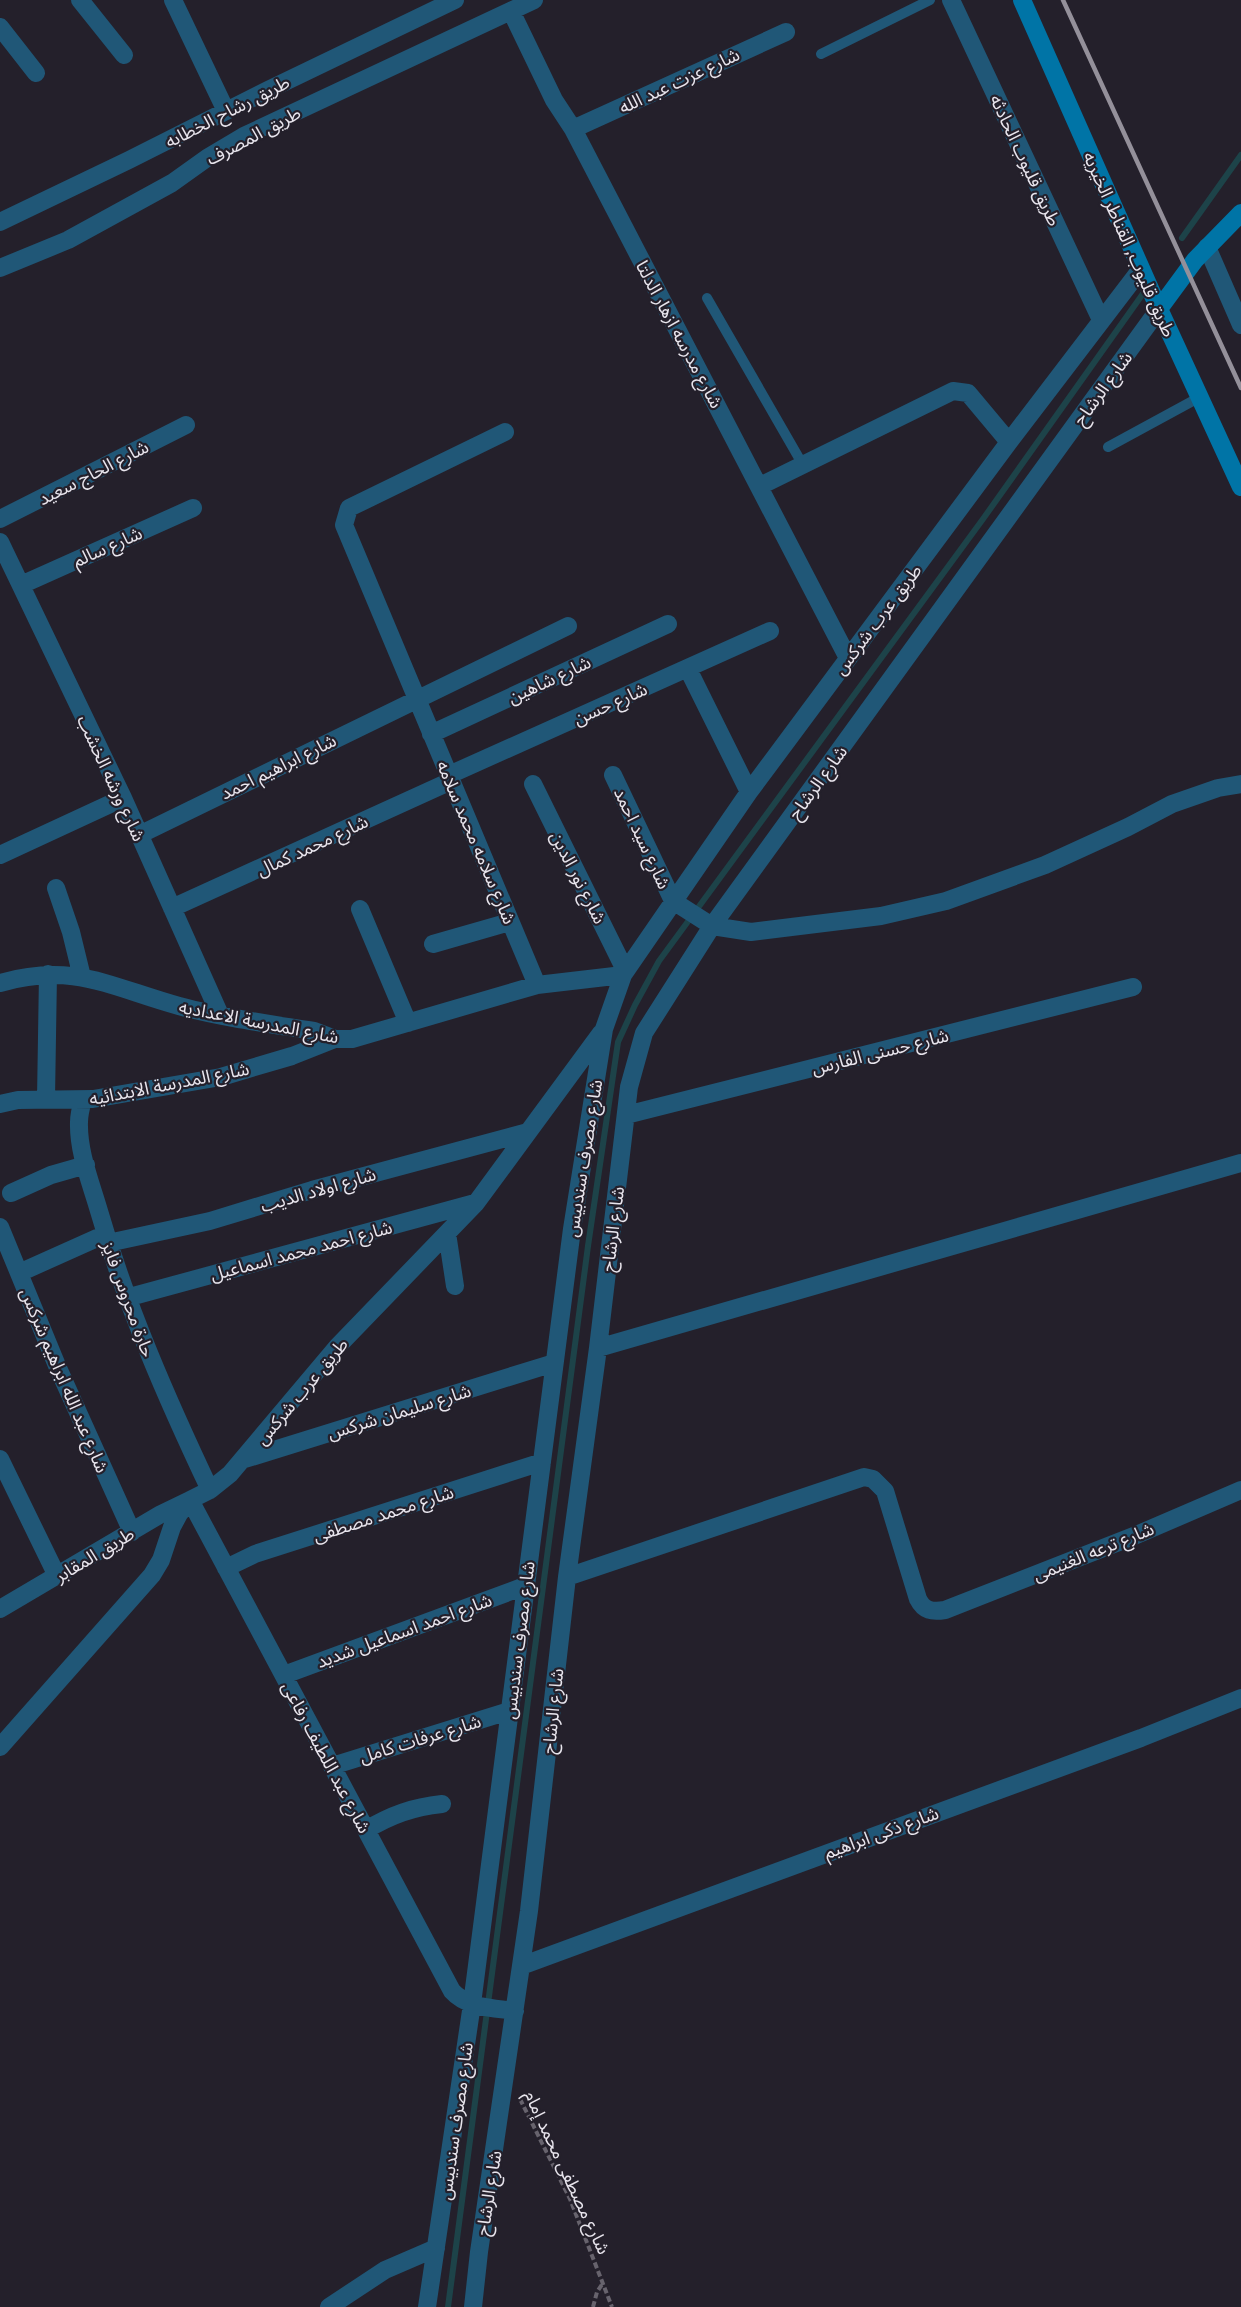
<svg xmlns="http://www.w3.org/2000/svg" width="1241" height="2307" font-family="'Golos Text','Noto Sans Arabic',sans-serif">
<rect width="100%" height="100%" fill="#24202b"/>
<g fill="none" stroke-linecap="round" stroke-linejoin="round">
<path stroke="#1d4349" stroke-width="6" d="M1182,238L1241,155
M448,2307L588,1246L618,1042L635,1005L659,961L983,519L1147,288"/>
<path stroke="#67636d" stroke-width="4" stroke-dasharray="6 3" stroke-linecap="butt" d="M520,2099L570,2199L612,2307
M593,2307L597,2292L603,2283"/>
<path stroke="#205777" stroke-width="10" d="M821,54L930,0
M707,298L803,465
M1108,447L1200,397"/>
<path stroke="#205777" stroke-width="18" d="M80,0L124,55
M173,0L226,111
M951,0L1101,320
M511,11L554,100L573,129L848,658
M0,27L36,73
M573,129L786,32
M0,222L129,160L268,90L455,0
M1207,247L1241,325
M0,268L68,240L172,183L207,158L244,136L534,0
M505,432L349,508L344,525L537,985
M760,486L953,391L968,393L1009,442
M0,519L186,425
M0,542L123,798L220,1015
M21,585L193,508
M688,669L749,792
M431,734L668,624
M449,775L770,631
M613,775L673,901L712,926L751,932L881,916L946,901L1045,865L1128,827L1172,804L1218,788L1241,784
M533,784L625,970
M139,835L568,626
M0,855L123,798
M56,888L71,932L82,977
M172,908L451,781
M360,909L408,1023
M433,944L510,922
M0,983C74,962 110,987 179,1006C223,1018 270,1024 314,1031L335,1039H352L537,985L623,975
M46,1099L48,974
M83,1100C81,1107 79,1115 79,1122C78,1152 91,1183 99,1211C127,1308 167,1399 210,1490
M0,1104L18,1100L93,1099L221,1077L292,1056L335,1039
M626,1115L1133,987
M11,1193L51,1175L86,1165
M0,1227L58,1368L132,1532
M447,1233L455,1286
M108,1243L210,1221L312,1190L528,1132
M19,1273L106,1234
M126,1298L475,1203
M598,1348L1241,1163
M0,1459L57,1576
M245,1459L554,1363
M226,1568L255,1554L542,1462
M567,1577L864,1477L873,1479L885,1491L918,1599C924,1611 932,1612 945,1610L1134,1536L1241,1490
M0,1609L161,1514L190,1500L452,1991C467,2008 494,2008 515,2011
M284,1675L525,1586
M0,1747L152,1575L161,1560L172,1527L179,1514L190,1500L210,1490L230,1474L337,1347L476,1203L601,1033
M332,1766L509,1711
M366,1830C391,1815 413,1807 442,1804
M521,1966L1141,1738L1241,1698
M329,2307L385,2270L436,2248
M427,2307L472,2004L572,1229L604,1029L623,975L749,792L1009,442L1141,269
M473,2307L479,2252L529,1911L567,1577L598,1348L629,1087L644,1033L712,926L1159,309"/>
<path stroke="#0074a6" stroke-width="18" d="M1022,0L1159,309L1241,487
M1159,309L1195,260L1241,213"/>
<path stroke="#94909a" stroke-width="4.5" d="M1063,0L1241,388"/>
</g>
<g text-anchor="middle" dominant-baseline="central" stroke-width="4.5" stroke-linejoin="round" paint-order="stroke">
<g font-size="18" fill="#e8e5ed" stroke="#24202b">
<text transform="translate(679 80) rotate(-25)">شارع عزت عبد الله</text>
<text transform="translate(227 111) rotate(-27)">طريق رشاح الخطابه</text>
<text transform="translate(253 135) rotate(-28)">طريق المصرف</text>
<text transform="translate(1026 160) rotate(65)">طريق قليوب الحادثه</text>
<text transform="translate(1130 244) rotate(66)">طريق قليوب, القناطر الخيريه</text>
<text transform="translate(680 334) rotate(62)">شارع مدرسه ازهار الدلتا</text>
<text transform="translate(1102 388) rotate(-54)">شارع الرشاح</text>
<text transform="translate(93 472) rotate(-27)">شارع الحاج سعيد</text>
<text transform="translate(107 546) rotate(-24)">شارع سالم</text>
<text transform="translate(877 619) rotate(-53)">طريق عرب شركس</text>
<text transform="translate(549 679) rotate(-25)">شارع شاهين</text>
<text transform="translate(610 703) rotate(-24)">شارع حسن</text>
<text transform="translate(278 766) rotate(-26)">شارع ابراهيم احمد</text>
<text transform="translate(112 778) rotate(65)">شارع ورشه الخشب</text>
<text transform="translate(817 782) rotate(-54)">شارع الرشاح</text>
<text transform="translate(643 838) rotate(65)">شارع سيد احمد</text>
<text transform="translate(477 842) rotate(67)">شارع سلامه محمد سلامه</text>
<text transform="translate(312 845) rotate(-25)">شارع محمد كمال</text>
<text transform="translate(579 877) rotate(63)">شارع نور الدين</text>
<text transform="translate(259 1021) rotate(11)">شارع المدرسة الاعداديه</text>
<text transform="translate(880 1051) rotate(-14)">شارع حسنى الفارس</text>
<text transform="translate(169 1083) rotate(-11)">شارع المدرسة الابتدائيه</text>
<text transform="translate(583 1158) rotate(-81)">شارع مصرف سندبيس</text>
<text transform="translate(318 1189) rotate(-16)">شارع اولاد الديب</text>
<text transform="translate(612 1229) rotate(-83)">شارع الرشاح</text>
<text transform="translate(301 1250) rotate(-15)">شارع احمد محمد اسماعيل</text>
<text transform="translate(129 1299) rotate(70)">حارة محروس فايز</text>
<text transform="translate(65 1380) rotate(67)">شارع عبد الله ابراهيم شركس</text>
<text transform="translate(301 1391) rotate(-50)">طريق عرب شركس</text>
<text transform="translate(399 1411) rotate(-17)">شارع سليمان شركس</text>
<text transform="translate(383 1513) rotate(-18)">شارع محمد مصطفى</text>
<text transform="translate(1093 1551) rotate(-22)">شارع ترعه الغنيمى</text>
<text transform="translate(94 1554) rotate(-31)">طريق المقابر</text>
<text transform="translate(404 1630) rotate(-20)">شارع احمد اسماعيل شديد</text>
<text transform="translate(518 1640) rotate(-83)">شارع مصرف سندبيس</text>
<text transform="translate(552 1711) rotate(-84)">شارع الرشاح</text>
<text transform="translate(420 1738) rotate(-17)">شارع عرفات كامل</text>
<text transform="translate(327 1757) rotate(62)">شارع عبد اللطيف رفاعى</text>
<text transform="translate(881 1832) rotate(-20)">شارع ذكى ابراهيم</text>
<text transform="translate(455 2121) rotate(-82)">شارع مصرف سندبيس</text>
<text transform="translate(568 2172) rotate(65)">شارع مصطفى محمد إمام</text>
<text transform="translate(488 2193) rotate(-81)">شارع الرشاح</text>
</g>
</g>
</svg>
